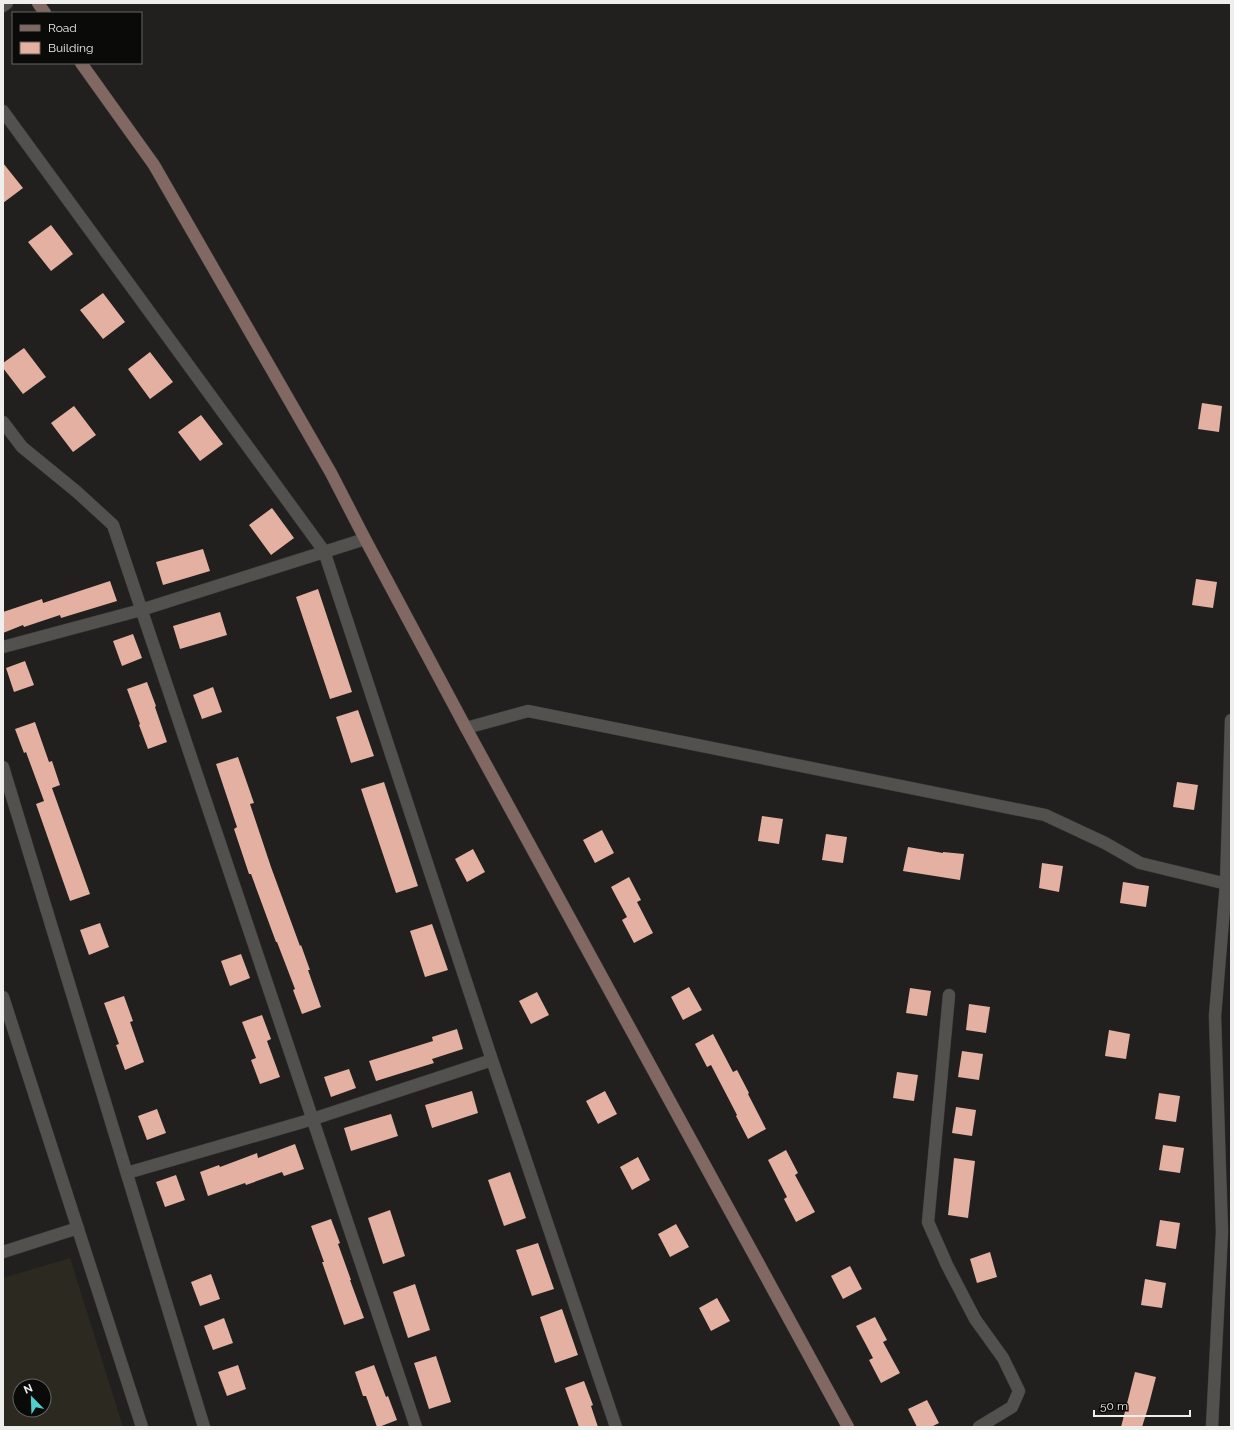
<svg xmlns="http://www.w3.org/2000/svg" width="1234" height="1430" font-family="Raleway,sans-serif">
<rect width="100%" height="100%" fill="#21201e"/>
<path fill="#2c2921" fill-rule="evenodd" d="M70,1258L123,1427H3V1278ZM20,1386H44V1410H20Z"/>
<path fill="#e4b0a1" d="M3,163L23,188L3,203Z
M51,225L73,254L51,271L28,242Z
M103,293L125,322L103,339L80,310Z
M24,348L46,377L23,394L3,368V363Z
M150,352L173,382L150,399L128,369Z
M1202,403L1222,406L1219,432L1198,429Z
M74,406L96,435L73,452L51,423Z
M201,415L223,444L200,461L178,432Z
M272,508L294,538L271,555L249,525Z
M203,549L210,571L163,585L156,562Z
M1196,579L1217,582L1213,608L1192,605Z
M110,581L117,601L61,618L60,615L24,627L23,625L3,633V612L42,599L43,603Z
M318,589L352,692L330,699L296,597Z
M220,612L227,635L180,649L173,626Z
M133,634L142,658L122,666L113,641Z
M25,661L34,685L14,692L6,668Z
M147,682L156,706L155,707L167,742L148,749L139,725L140,724L127,689Z
M213,687L222,712L202,719L193,695Z
M358,710L374,756L351,763L336,717Z
M35,722L49,762L52,761L60,785L52,788L90,894L70,901L36,804L44,801L26,752L24,753L15,729Z
M238,757L254,803L250,804L271,867L300,946L301,945L310,970H308L321,1007L302,1014L293,990L295,989L277,942H276L251,874H249L234,829L237,827L216,764Z
M384,782L418,886L396,893L361,789Z
M1177,782L1198,785L1194,810L1173,807Z
M762,816L783,819L779,844L758,841Z
M602,830L614,853L595,863L583,840Z
M826,834L847,837L843,863L822,860Z
M908,847L943,853V852L964,854L960,880L903,871Z
M473,849L485,872L467,882L455,859Z
M1042,863L1063,866L1059,892L1039,888Z
M629,877L641,900L637,902L653,933L634,943L622,920L627,917L611,887Z
M1123,882L1149,886L1146,907L1120,903Z
M100,923L109,947L89,955L80,930Z
M432,924L448,970L425,977L410,931Z
M241,954L250,978L230,986L221,961Z
M689,987L702,1010L683,1020L671,997Z
M910,988L931,991L927,1016L906,1013Z
M537,992L549,1015L531,1024L519,1001Z
M124,996L133,1021L130,1022L144,1062L125,1070L116,1045L119,1044L104,1003Z
M969,1004L990,1007L986,1033L966,1030Z
M262,1015L271,1039L267,1041L280,1077L260,1084L251,1060L256,1058L242,1022Z
M457,1029L463,1049L432,1059L434,1063L376,1081L369,1061L433,1041L432,1037Z
M1109,1030L1130,1034L1126,1059L1105,1056Z
M713,1034L733,1072L737,1070L749,1093L748,1094L766,1129L748,1139L736,1116L737,1115L711,1065L707,1067L695,1044Z
M962,1051L983,1054L979,1080L958,1077Z
M349,1069L356,1088L331,1097L324,1077Z
M897,1072L918,1075L914,1101L893,1098Z
M472,1091L478,1113L432,1128L425,1105Z
M605,1091L617,1114L598,1124L586,1101Z
M1159,1093L1180,1096L1176,1122L1155,1119Z
M956,1107L976,1110L972,1136L952,1133Z
M157,1109L166,1133L147,1140L138,1116Z
M391,1114L398,1136L351,1151L344,1128Z
M295,1144L304,1169L284,1176L282,1172L246,1185L245,1183L208,1196L200,1172L219,1165L220,1167L257,1153L258,1158Z
M1163,1145L1184,1148L1180,1173L1159,1170Z
M786,1150L798,1173L795,1175L815,1212L796,1222L784,1199L787,1197L768,1160Z
M638,1157L650,1180L632,1190L620,1167Z
M954,1158L975,1161L968,1218L948,1215Z
M510,1172L526,1218L504,1226L488,1180Z
M176,1175L185,1200L165,1207L156,1182Z
M390,1210L405,1256L383,1264L368,1218Z
M331,1219L340,1243L338,1244L351,1280H350L364,1318L344,1325L322,1262H324L311,1226Z
M1160,1220L1180,1223L1176,1249L1156,1246Z
M676,1224L689,1247L670,1257L658,1234Z
M538,1243L554,1289L532,1296L516,1250Z
M990,1252L997,1277L977,1283L970,1259Z
M850,1266L862,1289L843,1299L831,1276Z
M211,1274L220,1299L200,1306L191,1282Z
M1145,1279L1166,1283L1162,1308L1141,1305Z
M415,1284L430,1330L408,1338L393,1292Z
M717,1298L730,1321L711,1331L699,1308Z
M562,1309L578,1355L555,1363L540,1317Z
M875,1317L887,1340L883,1342L900,1373L881,1383L869,1360L873,1358L856,1326Z
M224,1318L233,1343L213,1350L204,1326Z
M436,1356L451,1402L429,1409L414,1363Z
M238,1365L246,1389L227,1396L218,1372Z
M374,1365L386,1397L388,1396L397,1420L379,1427H377L366,1396H363L355,1372Z
M1135,1372L1156,1377L1148,1408L1142,1427H1121Z
M584,1381L593,1405L591,1406L598,1427H579L565,1388Z
M927,1400L939,1423L931,1427H917L908,1409Z"/>
<g fill="none" stroke-linecap="round" stroke-linejoin="round">
<g stroke="#3d3c3a" stroke-width="13">
<path id="street" d="M3,6L7,3
M3,111L324,551L492,1060L616,1427
M3,422L22,447L77,492L113,525L416,1427
M3,647L141,610L365,539
M466,728L528,711L1045,815L1105,843L1140,863L1231,885
M3,767L204,1427
M949,995L928,1222L947,1265L975,1319L1003,1358L1019,1391L1012,1407L979,1427
M3,997L142,1427
M127,1173L313,1119L492,1060
M3,1252L78,1228
M1212,1427L1222,1232L1215,1016L1226,884L1231,720"/>
</g>
<g stroke="#3d3c3a" stroke-width="13">
<path id="secondary" d="M38,3L45,13
M81,63L154,165L331,473L365,539L466,728L848,1427"/>
</g>
<use href="#street" stroke="#52514e" stroke-width="12"/>
<use href="#secondary" stroke="#826863" stroke-width="12"/>
</g>
<rect width="1234" height="1430" fill="none" stroke="#eeeeec" stroke-width="8"/>
<rect x="12" y="12" width="130" height="52" fill="#0a0a09" stroke="#656564"/>
<rect x="20" y="25" width="20" height="6" fill="#826863" stroke="#656564"/>
<text x="48" y="32" font-size="12" fill="#eeeeec">Road</text>
<rect x="20" y="42" width="20" height="12" fill="#e4b0a1" stroke="#656564"/>
<text x="48" y="52" font-size="12" fill="#eeeeec">Building</text>
<g transform="translate(32 1398) rotate(337)"><circle r="19" fill="#0a0a09" stroke="#656564"/>
<path d="M0-3L7 15L0 10L-7 15Z" fill="#52cdcc"/>
<text y="-6" font-size="11" font-weight="bold" text-anchor="middle" fill="#eeeeec">N</text>
</g>
<path d="M1094 1410v6h96v-6" fill="none" stroke="#eeeeec" stroke-width="2"/>
<text x="1100" y="1410" font-size="12" fill="#eeeeec" stroke="#0a0a09" stroke-width="3" paint-order="stroke">50 m</text>
</svg>
